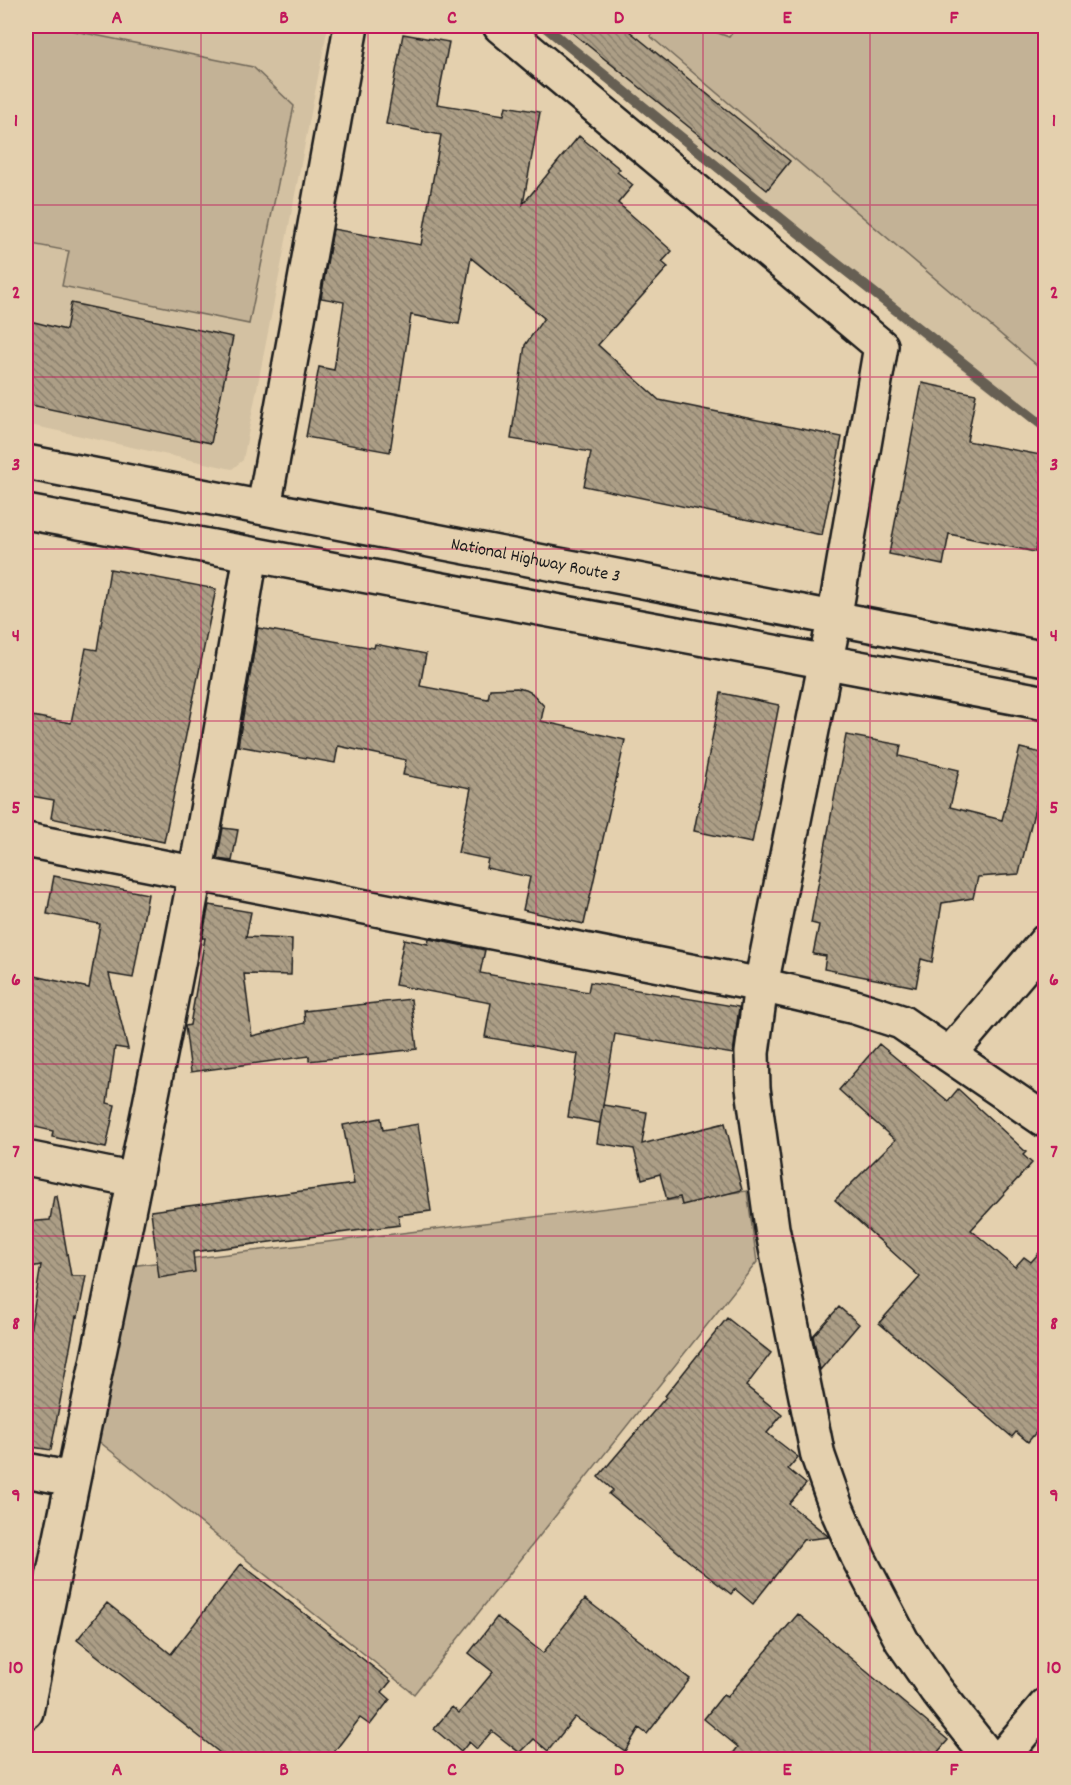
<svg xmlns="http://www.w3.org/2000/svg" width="1071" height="1785" font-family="Dekko,sans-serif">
<defs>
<pattern id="building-back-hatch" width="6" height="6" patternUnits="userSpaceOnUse" patternTransform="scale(1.5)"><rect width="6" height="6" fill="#ac9e86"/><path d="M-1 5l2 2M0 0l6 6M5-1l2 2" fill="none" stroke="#8b806d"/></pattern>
</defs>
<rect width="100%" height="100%" fill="#e4d0ae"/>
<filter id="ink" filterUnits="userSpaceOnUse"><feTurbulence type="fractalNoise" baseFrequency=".0167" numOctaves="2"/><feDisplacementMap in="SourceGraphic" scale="12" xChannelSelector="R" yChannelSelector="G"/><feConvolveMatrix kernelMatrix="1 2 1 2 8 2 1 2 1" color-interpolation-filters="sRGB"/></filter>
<g filter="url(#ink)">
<path fill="#d3c1a2" d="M26,26H328L243,460L232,469L26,424Z
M542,26H1045V434L910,329Z"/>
<path fill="#c3b296" stroke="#706759" stroke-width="1.5" d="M26,26H50L253,67L294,106L249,324L62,286L69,251L26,243Z
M659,26H699L729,37L735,29L733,26H1045V372L650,36Z
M747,1191L757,1262L414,1694L96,1439L130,1266Z"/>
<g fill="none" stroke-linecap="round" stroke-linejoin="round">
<path stroke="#665f52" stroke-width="10" d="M544,26L831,259L1046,428"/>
</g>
<path fill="url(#building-back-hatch)" stroke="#1c1c1c" stroke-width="1.5" d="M564,26H623L790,161L767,190Z
M403,34L449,42L437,104L504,115L506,106L540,112L523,204L579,136L620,169L617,172L633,185L618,203L672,251L662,262L668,267L598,345L659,400L842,437L822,535L584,486L591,452L511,439L525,345L544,318L471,258L459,324L411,315L390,452L306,437L319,367L334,370L344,302L321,298L333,229L421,245L441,135L386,124Z
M71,303L233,337L211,443L26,404V320L66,330Z
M922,383L976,394L967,441L1046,456V498L1035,552L949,534L943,565L889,554Z
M110,569L216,589L164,842L51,818L54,800L26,795V715L71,723L86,648L97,650Z
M258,628L374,648L375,644L426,654L420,686L488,699L490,689L517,688L526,690L532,693L544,706L541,721L625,740L584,924L523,910L530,877L486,868L488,859L458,853L471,788L403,775L406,760L338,746L335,763L238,746Z
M721,693L779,705L752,843L694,831Z
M846,735L901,745L899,756L959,770L950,807L1002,820L1020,748L1046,754V802L1037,800L1019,874L978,877L973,898L942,903L932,962L921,959L916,987L824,969L826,956L813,954L819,925L811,923Z
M223,828L238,830L232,861L217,859Z
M54,876L148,894L133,978L109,974L128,1049L115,1047L107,1103L115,1105L106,1148L52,1137L53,1131L26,1125V974L89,988L100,924L47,914Z
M209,905L251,912L246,937L292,939L291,975L244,974L252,1036L305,1023L304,1011L411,999L417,1049L309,1061V1056L191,1072L185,1026L190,1025L205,938H202Z
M404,939L428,944L429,939L485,950L480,973L588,992L590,982L739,1007L733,1054L615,1034L600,1123L568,1117L578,1054L485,1037L491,1003L395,985Z
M879,1044L948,1101L958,1089L1026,1152L1023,1155L1032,1163L971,1230L1015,1267L1024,1257L1031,1262L1046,1245V1420L1028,1442L1016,1432L1012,1437L879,1323L920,1277L835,1200L895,1140L839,1090Z
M603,1105L647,1112L642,1144L725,1123L742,1190L682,1205L680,1197L667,1200L660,1174L642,1179L634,1149L597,1143Z
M381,1118L383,1130L418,1124L431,1211L398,1215L400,1225L193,1252L195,1272L159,1278L151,1211L354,1184L343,1125Z
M54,1196H57L71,1276H86L78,1317L76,1316L51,1450L26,1446V1356L41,1265L26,1268V1222L50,1220Z
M839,1307L859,1324L820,1370L813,1336Z
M727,1318L771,1353L746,1386L782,1415L767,1433L798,1457L788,1469L806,1484L789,1504L829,1537L803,1540L753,1604L735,1589L731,1594L691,1563L609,1494L613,1490L598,1477L666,1397L665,1396Z
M241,1564L391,1681L382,1692L390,1699L370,1725L360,1718L328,1760H229L77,1640L107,1603L171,1654Z
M585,1599L690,1679L647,1734L639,1728L625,1751L575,1717L548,1751L534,1739L520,1753L492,1731L477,1749L469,1742L461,1752L434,1729L452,1707L459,1713L493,1672L469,1653L497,1617L543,1653Z
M798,1614L948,1740L931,1760H728L738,1747L704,1719L723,1695L727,1697Z"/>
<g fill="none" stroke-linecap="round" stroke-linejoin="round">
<g stroke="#1c1c1c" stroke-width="38">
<path id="minor" d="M500,26L881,346L834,620L761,985L752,1053L753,1088L772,1228L818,1456L836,1507L858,1557L902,1641L936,1690L991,1760
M264,507L351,26
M26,840L761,985L855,1007L901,1022L1046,1121
M949,1055L1046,941
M26,1158L135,1180
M26,1470L72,1479
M26,1712C81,1433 142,1155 195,876C215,769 233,662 251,555"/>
</g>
<g stroke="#1c1c1c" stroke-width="38">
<g id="trunk">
<path id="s1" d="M26,462C366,526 705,596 1046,659"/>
<path d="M26,512L1046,703"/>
<path d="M1000,1760L1046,1705"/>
</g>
</g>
<use href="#minor" stroke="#e4d0ae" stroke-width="33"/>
<use href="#trunk" stroke="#e4d0ae" stroke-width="33"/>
</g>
</g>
<path fill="none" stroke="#c2185b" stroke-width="1.5" stroke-opacity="0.55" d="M201,26V1760M368,26V1760M536,26V1760M703,26V1760M870,26V1760M26,205H1046M26,377H1046M26,549H1046M26,721H1046M26,892H1046M26,1064H1046M26,1236H1046M26,1408H1046M26,1580H1046"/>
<g text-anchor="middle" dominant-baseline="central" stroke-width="5" stroke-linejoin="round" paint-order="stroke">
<g font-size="18" fill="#1c1c1c" stroke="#e4d0ae">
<text stroke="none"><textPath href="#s1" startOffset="519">National Highway Route 3</textPath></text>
</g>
</g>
<rect width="1071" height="1785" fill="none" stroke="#e4d0ae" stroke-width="66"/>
<rect x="33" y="33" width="1005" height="1719" fill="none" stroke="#c2185b" stroke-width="2"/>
<g font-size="20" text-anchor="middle" font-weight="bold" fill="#c2185b">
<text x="117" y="23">A</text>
<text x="284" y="23">B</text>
<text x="452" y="23">C</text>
<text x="619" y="23">D</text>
<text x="787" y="23">E</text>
<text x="954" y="23">F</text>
<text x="16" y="126">1</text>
<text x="1054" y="126">1</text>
<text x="16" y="298">2</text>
<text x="1054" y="298">2</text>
<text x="16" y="470">3</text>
<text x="1054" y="470">3</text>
<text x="16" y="641">4</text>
<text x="1054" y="641">4</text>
<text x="16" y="813">5</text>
<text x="1054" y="813">5</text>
<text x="16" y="985">6</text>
<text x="1054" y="985">6</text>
<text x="16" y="1157">7</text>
<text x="1054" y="1157">7</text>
<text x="16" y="1329">8</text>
<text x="1054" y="1329">8</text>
<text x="16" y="1501">9</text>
<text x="1054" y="1501">9</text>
<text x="16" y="1673">10</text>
<text x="1054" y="1673">10</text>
<text x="117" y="1775">A</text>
<text x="284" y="1775">B</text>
<text x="452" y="1775">C</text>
<text x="619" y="1775">D</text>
<text x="787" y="1775">E</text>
<text x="954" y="1775">F</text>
</g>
</svg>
